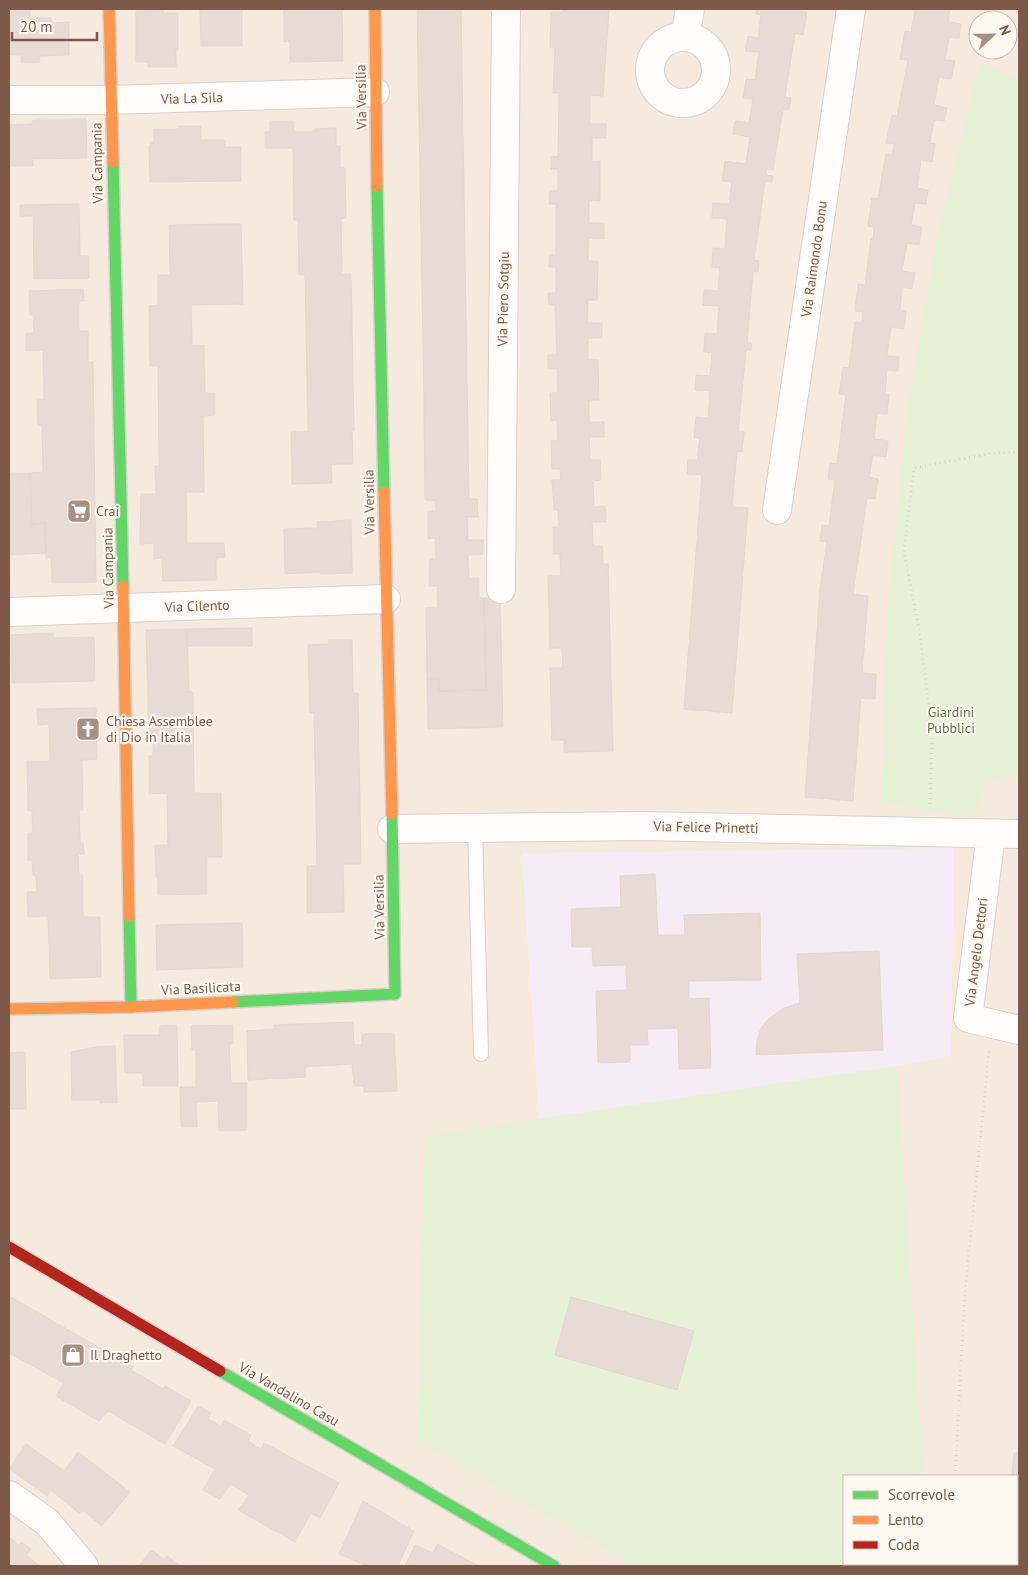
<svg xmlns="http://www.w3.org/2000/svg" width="1028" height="1575" font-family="'PT Sans',sans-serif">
<rect width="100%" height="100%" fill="#f9f4ee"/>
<path fill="#f6eade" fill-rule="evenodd" d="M9,9H1019V1566H9ZM978,20H1008V50H978ZM844,1476H1017V1564H844Z"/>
<path fill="#f5ecf5" d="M954,848L951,1056L897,1066L539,1119L522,853Z"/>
<path fill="#e6f1d7" d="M980,62L1019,79V777L988,779L972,819L881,802L888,603L907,412L937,236Z
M897,1066L923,1476H844V1564H928V1566H885L884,1565L872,1566H634L417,1441L425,1136Z"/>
<path fill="#e6dcd5" stroke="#e3d7cf" d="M9,9H30V18H51L52,23L69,22V55L39,56L40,62L21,63V55H9Z
M200,9H242V46H201Z
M284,9H342L343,61L290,62V41L284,42Z
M417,9H461L469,499H477L478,517H467L468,540H483V554L468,555L469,578H479V598H484L486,690L439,691V679H427L426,608H438L437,586H429L430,559H436L435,538L428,539V511H436V501L425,500L424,399Z
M563,9H609L603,96L590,95V124H606V138H592V162L600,161V201L589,200V223H604V239L589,238L588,261H598L597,300H588L587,323H602V338H588V360H598L599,400H589V422H604V437H589L590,460H600L601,480L593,481L594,507L605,506L606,522H592L593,546H602L603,564H608L613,751L564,752V740H552L550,668H563L562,648H550L548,576H561L560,554H553V527H559L558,510H554L552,480H561L560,469H552L551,441L558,440L557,420L551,421L550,393H558L557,368H548V355H557L555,305H549L548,293H556V267H549V255H556V204H549L550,191H558V169H551V156L558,157L559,93H553L555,48L550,47L551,12H562Z
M757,9H798V11L807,12L803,35L795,33L785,97L791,98L789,110L783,109L773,170L767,169L766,175L773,176L772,182L765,181L754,260L759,261L758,272L753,271L747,343H752L751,350H746L738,432H744L742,452L737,451L732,507L748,508L732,713L684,709L702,475L687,474L688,460H697L700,438H694L696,417L708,418L710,391L695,390L696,375L710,376L712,353L704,352L705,333L717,334L719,306L703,305L704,290L718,291L720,268L712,267L713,248L725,249L727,219L712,218L713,203L729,204L732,182L722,181L725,161L746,164L750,137L733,134L735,121L749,123L753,99L743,98L746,79L755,80L759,52L745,51L748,36L758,38L761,15L756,14Z
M915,9H950L948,22L961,24L959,38L949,37L945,60L955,61L951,79L939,77L934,105L947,108L944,121L934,120L930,143L935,144L932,162L921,160L917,188L928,190L926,204L915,203L911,225L922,227L919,245L907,243L902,271L915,273L912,289L902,287L900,310L906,311L904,329L891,327L887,356L899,357L898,371L887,370L885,394H889L887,414L877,413L874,439L888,441L886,457L873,455L869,477L878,479L875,499L867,498L853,594L868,596L862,673L876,674L875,699L861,698L853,801L805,797L820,589L827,542L820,541L822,525L829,526L835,480L828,479L830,463L837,464L846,395L839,394L843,367L849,368L855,322L862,323L863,312L855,311L858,284L865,285L871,239H873L874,227L868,226L872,198L878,199L886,154L892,155L894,144L886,143L892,115L897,116L908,60L900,59L905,31L911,32Z
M163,10V13H178V50H176V67H148V62H136V11Z
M86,119L87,158L33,159V166H9V125L32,124L33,120Z
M270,121H293L294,132H313V129L336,128V146H340V168H345L346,218L341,219L342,274H351L354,431L352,430L353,464H331L332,483L292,484L291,432H308L305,275H299L298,220H294L293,148H265V132L270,131Z
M179,126H201V140H225V147H241V181L150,182L149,146L154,141V129H180Z
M79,204L80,256H89V278L34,279L33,216H20V205Z
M241,224L243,304L191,305L192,346L204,345L205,393H215V415L203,416L204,492H186L187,543H224L225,557L216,558V580L163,581L162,558L154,559V543L140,544L141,494H156L155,466H159L158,366H150L149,306L158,305V275H170L169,225Z
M83,289L84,301H79V331H88V362H93L96,582L52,583L51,558H46L45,523L32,524L30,473L43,472L42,425H38L37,400H44L43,350L26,351V333H34L33,315H30L29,291Z
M9,473H30L32,524L45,523L46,553L10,555V582H9Z
M351,520L352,573L320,574V572L285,574L284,529L318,528L317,522Z
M500,597L503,727L428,729L427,679H439V691L486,690L484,598Z
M252,628V646H187V629Z
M187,629L189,692H193L194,793H221L222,857H207V894L158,895V877L156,876L155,845H168L167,793L149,794V756H153V735H149L146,630Z
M53,633V638L94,637L95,681L12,683L11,635Z
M329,640H352L353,693H358L361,864H343L344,912L307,913V866H317L314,712L310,713L308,645L329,644Z
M96,708L97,759L82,760L83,810H79L80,843H83L84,854H78L79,875H83V917H100L101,977L50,979L48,916L28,917L27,892H37L36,876L33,875L32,860H28V833H33L32,811H28L27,761H50L49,724L38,725L37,709Z
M655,874L658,935H685L684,915L760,913L761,980L689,981V999L709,998L711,1068L679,1069L678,1028L647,1029L648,1045H630V1062L598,1063L596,991L627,990L626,965L593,966L592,947H572L571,909L621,907L620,876Z
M242,923L243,967L157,970L156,925Z
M879,951L883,1050L756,1055L757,1041L761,1028L768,1019L784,1008L800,1003L797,954Z
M353,1022L354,1045H362V1034L394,1033L397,1091L364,1092V1086H354L352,1064L305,1067L306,1077L248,1080L247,1031L275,1029L274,1025Z
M177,1025L178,1086H143V1073H125L124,1035H160V1026Z
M233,1025V1044H229L231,1083H247V1130L219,1131L218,1101L196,1102L197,1127H181L180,1087H196V1050H192L191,1026Z
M115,1046L117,1103H100V1100H72L71,1052L95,1047Z
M25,1052L26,1109H9V1053Z
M9,1296L133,1367L131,1370L163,1389L165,1386L191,1401L165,1444L108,1411L99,1421L56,1396L64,1383L9,1353Z
M571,1297L694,1331L677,1390L555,1355Z
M198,1406L211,1413L208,1419L221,1426L224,1420L251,1435L248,1441L261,1449L264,1443L339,1483L320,1518L311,1513L295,1542L238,1510L249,1495L230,1484L220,1499L203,1490L215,1469L173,1446Z
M26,1444L64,1471L78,1452L130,1492L102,1526L83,1510L80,1514L51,1490L47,1496L9,1469Z
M1014,1453H1019V1566H1003V1564H1017V1476H1012Z
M363,1501L414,1531L398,1566H367L339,1554Z
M9,1537L19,1545L21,1542L31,1549L26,1555L40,1566H9Z
M437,1544L479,1566H405L415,1545L433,1553Z
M151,1550L165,1560L167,1556L181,1566H139Z"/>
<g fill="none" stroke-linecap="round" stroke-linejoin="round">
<g stroke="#d9d0ca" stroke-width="16">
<path id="lane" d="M475,827L481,1054"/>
</g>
<g stroke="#d9d0ca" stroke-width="30">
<path id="street" d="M685,37L690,9
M650 70a33 33 0 1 1 66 0a33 33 0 1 1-66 0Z
M9,100H110L375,92
M777,510L851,9
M501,589L506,9
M9,612L386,599
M392,829L643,826L1019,834
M991,834L968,1018L1019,1030
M9,1495L47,1522L84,1566"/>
</g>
<g stroke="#d9d0c9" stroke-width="14">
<path id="fast" d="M113,162L123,586
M377,186L384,492
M129,916L131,1007
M233,1002L395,994L392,814
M220,1371L554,1566"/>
</g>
<g stroke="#d9d0c9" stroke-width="14">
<path id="slow" d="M109,9L113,162
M375,9L377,186
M384,492L392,814
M123,586L129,916
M9,1009L131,1007L233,1002"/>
</g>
<g stroke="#d9d0c9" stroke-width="14">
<path id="jam" d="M9,1247L220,1371"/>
</g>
<path stroke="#dcd3ce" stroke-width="3" stroke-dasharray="1 4" stroke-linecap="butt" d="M930,804L932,733L920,634L904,552L914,468L993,453L1019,452
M955,1476L965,1292L989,1051
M951,1564V1566"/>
<use href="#lane" stroke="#fefdfc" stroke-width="14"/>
<use href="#street" stroke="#fefdfc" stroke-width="28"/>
<use href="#fast" stroke="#63d668" stroke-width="11"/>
<use href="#slow" stroke="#ff974d" stroke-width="11"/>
<use href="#jam" stroke="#b3261e" stroke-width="11"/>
</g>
<defs>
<g id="supermarket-square" transform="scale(1.25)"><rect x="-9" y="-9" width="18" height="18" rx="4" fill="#a88f83" stroke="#fff9f1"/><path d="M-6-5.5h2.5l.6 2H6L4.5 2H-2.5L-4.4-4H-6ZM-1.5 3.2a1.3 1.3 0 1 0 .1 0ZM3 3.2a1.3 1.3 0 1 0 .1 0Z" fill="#fff"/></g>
<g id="church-square" transform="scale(1.25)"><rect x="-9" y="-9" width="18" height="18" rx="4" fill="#a88f83" stroke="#fff9f1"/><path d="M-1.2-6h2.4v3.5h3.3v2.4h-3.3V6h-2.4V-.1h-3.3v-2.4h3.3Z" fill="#fff"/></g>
<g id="shop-square" transform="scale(1.25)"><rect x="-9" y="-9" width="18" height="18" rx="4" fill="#a88f83" stroke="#fff9f1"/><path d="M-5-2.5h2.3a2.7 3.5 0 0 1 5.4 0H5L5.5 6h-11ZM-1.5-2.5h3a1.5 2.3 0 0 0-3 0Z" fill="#fff"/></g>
</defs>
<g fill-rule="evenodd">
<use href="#supermarket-square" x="79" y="511"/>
<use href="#church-square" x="88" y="729"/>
<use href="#shop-square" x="73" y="1355"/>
</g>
<g text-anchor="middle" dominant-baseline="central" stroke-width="4.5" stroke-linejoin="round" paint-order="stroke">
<g font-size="14" fill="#7c5949" stroke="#fff9f1">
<text transform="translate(361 97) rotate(-91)">Via Versilia</text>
<text transform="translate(192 98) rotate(-2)">Via La Sila</text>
<text transform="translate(97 163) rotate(-91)">Via Campania</text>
<text transform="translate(814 259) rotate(-82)">Via Raimondo Bonu</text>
<text transform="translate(503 299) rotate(-89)">Via Piero Sotgiu</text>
<text transform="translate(369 502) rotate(-91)">Via Versilia</text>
<text transform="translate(108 568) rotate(-91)">Via Campania</text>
<text transform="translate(197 606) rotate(-2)">Via Cilento</text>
<text transform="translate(706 827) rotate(1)">Via Felice Prinetti</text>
<text transform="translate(379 907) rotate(-91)">Via Versilia</text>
<text transform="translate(976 952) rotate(-83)">Via Angelo Dettori</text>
<text transform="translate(201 988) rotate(-3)">Via Basilicata</text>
<text transform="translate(289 1394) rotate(30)">Via Vandalino Casu</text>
</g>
<g font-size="14" fill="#7c5949" stroke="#fff9f1" text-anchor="start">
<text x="96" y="511">Crai</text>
<text x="106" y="721">Chiesa Assemblee<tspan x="106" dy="16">di Dio in Italia</tspan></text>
<text x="90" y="1355">Il Draghetto</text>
</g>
<g font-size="14" fill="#527d3c" stroke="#fff9f1">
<text x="951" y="712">Giardini<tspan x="951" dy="16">Pubblici</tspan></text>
</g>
</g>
<rect width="1028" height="1575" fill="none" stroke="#7c5949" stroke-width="20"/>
<rect x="843" y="1475" width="175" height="90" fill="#fff9f1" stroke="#cbb9ae"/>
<rect x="853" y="1491" width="25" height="8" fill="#63d668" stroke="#cbb9ae"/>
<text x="888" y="1500" font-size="15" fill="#7c5949">Scorrevole</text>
<rect x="853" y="1516" width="25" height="8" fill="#ff974d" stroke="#cbb9ae"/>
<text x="888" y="1525" font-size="15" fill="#7c5949">Lento</text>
<rect x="853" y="1541" width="25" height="8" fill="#b3261e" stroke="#cbb9ae"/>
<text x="888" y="1550" font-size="15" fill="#7c5949">Coda</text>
<g transform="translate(993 35) rotate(68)"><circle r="24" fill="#fff9f1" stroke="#cbb9ae"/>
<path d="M0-4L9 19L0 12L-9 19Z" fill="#a88f83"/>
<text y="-8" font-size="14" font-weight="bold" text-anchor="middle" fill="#7c5949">N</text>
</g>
<path d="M12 32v8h85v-8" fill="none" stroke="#7c5949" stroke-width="2.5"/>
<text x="20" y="32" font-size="15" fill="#7c5949" stroke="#fff9f1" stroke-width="4" paint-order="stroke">20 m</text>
</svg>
